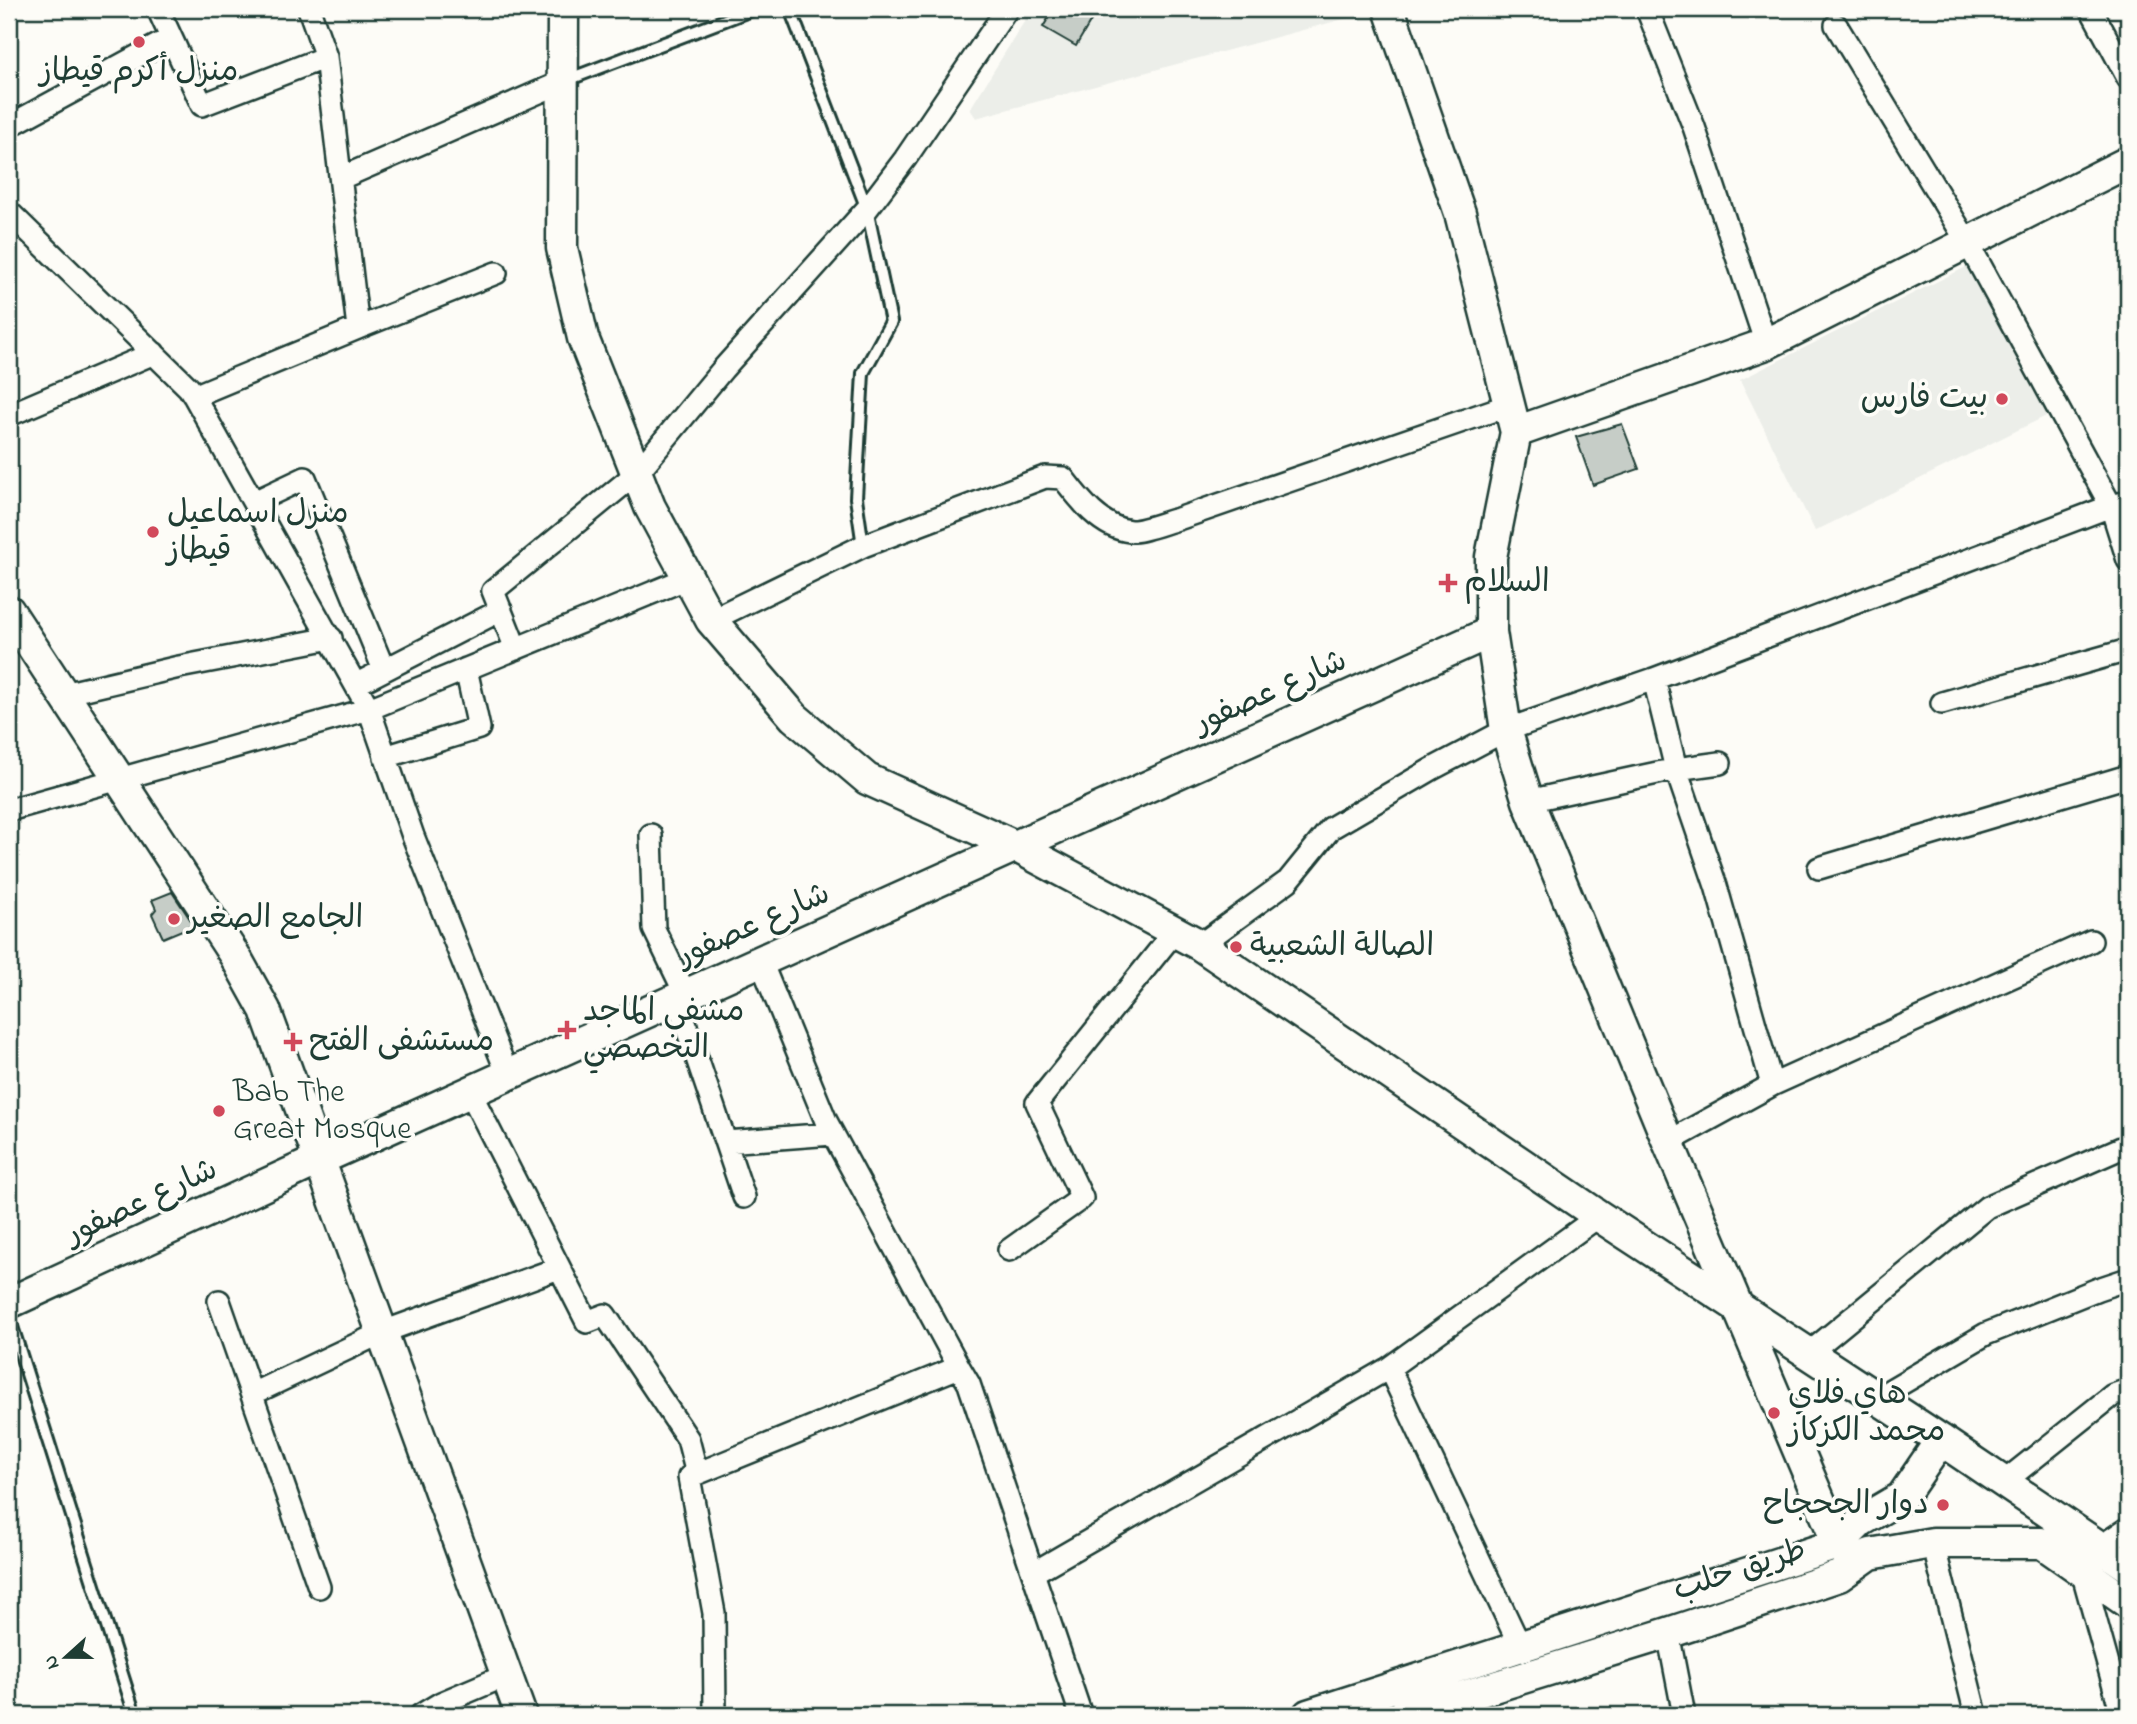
<svg xmlns="http://www.w3.org/2000/svg" width="2137" height="1724" font-family="'Indie Flower','Playpen Sans Arabic',sans-serif">
<rect width="100%" height="100%" fill="#fdfcf7"/>
<filter id="ink" filterUnits="userSpaceOnUse"><feTurbulence type="fractalNoise" baseFrequency=".0143" numOctaves="2"/><feDisplacementMap in="SourceGraphic" scale="14" xChannelSelector="R" yChannelSelector="G"/><feConvolveMatrix kernelMatrix="1 2 1 2 8 2 1 2 1" color-interpolation-filters="sRGB"/></filter>
<g filter="url(#ink)">
<path fill="#eceee9" d="M1032,9H1365L1366,13L976,118L970,109Z
M1968,266L2052,413L1815,531L1740,380Z"/>
<path fill="#c6cdc7" stroke="#1f3d34" stroke-width="2" d="M1054,9H1098L1076,46L1043,27Z
M1622,424L1639,469L1593,485L1576,437Z
M172,892L194,925L163,938L152,914L156,909L152,900Z"/>
<g fill="none" stroke-linecap="round" stroke-linejoin="round">
<g stroke="#1f3d34" stroke-width="16">
<path id="lane" d="M790,9L867,209L891,322L863,373L856,498L863,546
M567,80L754,9
M9,1317L135,1715"/>
</g>
<g stroke="#1f3d34" stroke-width="26">
<path id="street" d="M158,9L202,105L326,57
M309,9L326,57L358,328L496,273
M1647,9L1694,127L1766,344
M2091,9L2128,78
M1836,25L1968,243L2111,506L2128,560
M9,126L171,38
M341,178L562,82
M9,212L189,388L194,396L369,709L413,836L508,1075
M194,396L358,328
M9,415L154,353
M254,502L305,478L384,670
M711,620L863,546L1045,477L1063,478C1079,499 1101,528 1130,531C1141,532 1166,522 1178,519L1509,405
M516,649L493,591L637,473L723,369L867,209L905,159L1007,9
M1654,679L1676,769L1716,886L1772,1085
M357,684L501,610
M64,694L179,667L331,638
M1942,703L2128,650
M385,757L479,728L466,669
M1528,801L1676,769L1720,763
M9,810L369,709L688,578
M651,835L654,929L686,995
M1819,868L2128,776
M1200,945L1288,881L1331,828L1432,769L1506,730L1654,679L2111,506L2128,502
M761,962L826,1121L959,1367
M677,999L744,1197
M470,1092L587,1322L605,1315L688,1439L697,1474
M726,1142L832,1134
M1668,1142L1772,1085L2091,941
M1009,1250L1082,1198L1037,1103L1175,931
M219,1301L319,1587
M1809,1353L1987,1207L2128,1145
M1389,1368L1521,1648
M252,1394L383,1332L559,1268
M1877,1398L1986,1334L2098,1289L2128,1279
M2004,1482L2113,1395L2128,1390
M1933,1543L1976,1715
M2100,1547L2128,1528
M2082,1571L2122,1715
M1668,1633L1684,1715
M421,1715L441,1703L507,1675
M715,1715L714,1613L689,1477L959,1367L969,1384L1033,1573
M1081,1715L1033,1573L1389,1368L1599,1216"/>
</g>
<g stroke="#1f3d34" stroke-width="35">
<path id="secondary" d="M563,9L562,248L583,338L650,507L711,620L794,717L867,779L1017,847L1200,945L1599,1216L1941,1440L2128,1566
M1389,9L1460,213L1516,432L1491,557V632L1506,730L1528,801L1668,1142L1838,1544
M1516,432L1766,344L2128,162
M9,611L235,956L265,1010L521,1715
M9,1303L321,1159L1491,632
M1308,1715L1838,1544L1861,1521L1902,1497L1941,1440
M1403,1715L1668,1633L1839,1576L1870,1554L1933,1543H2042L2128,1603"/>
</g>
<use href="#lane" stroke="#fdfcf7" stroke-width="10"/>
<use href="#street" stroke="#fdfcf7" stroke-width="21"/>
<use href="#secondary" stroke="#fdfcf7" stroke-width="30"/>
</g>
</g>
<g fill="#d1495b" stroke="#fdfcf7" stroke-width="2.5">
<circle cx="139" cy="42" r="7"/>
<circle cx="2002" cy="399" r="7"/>
<circle cx="153" cy="532" r="7"/>
<path d="M1444.5 572.5h7v7h7v7h-7v7h-7v-7h-7v-7h7z"/>
<circle cx="174" cy="919" r="7"/>
<circle cx="1236" cy="947" r="7"/>
<path d="M563.5 1019.5h7v7h7v7h-7v7h-7v-7h-7v-7h7z"/>
<path d="M289.5 1031.5h7v7h7v7h-7v7h-7v-7h-7v-7h7z"/>
<circle cx="219" cy="1111" r="7"/>
<circle cx="1774" cy="1413" r="7"/>
<circle cx="1943" cy="1505" r="7"/>
</g>
<g text-anchor="middle" dominant-baseline="central" stroke-width="7" stroke-linejoin="round" paint-order="stroke">
<g font-size="32" fill="#1f3d34" stroke="#fdfcf7" text-anchor="start">
<text x="139" y="72" text-anchor="middle">منزل أكرم قيطاز</text>
<text x="1988" y="399" text-anchor="end">بيت فارس</text>
<text x="167" y="514">منزل اسماعيل<tspan x="167" dy="37">قيطاز</tspan></text>
<text x="1464" y="583">السلام</text>
<text x="188" y="919">الجامع الصغير</text>
<text x="1250" y="947">الصالة الشعبية</text>
<text x="583" y="1012">مشفى الماجد<tspan x="583" dy="37">التخصصي</tspan></text>
<text x="309" y="1042">مستشفى الفتح</text>
<text x="233" y="1093">Bab The<tspan x="233" dy="37">Great Mosque</tspan></text>
<text x="1788" y="1395">هاي فلاي<tspan x="1788" dy="37">محمد الكزكاز</tspan></text>
<text x="1929" y="1505" text-anchor="end">دوار الجحجاح</text>
</g>
<g font-size="32" fill="#1f3d34" stroke="#fdfcf7">
<text transform="translate(1271 693) rotate(-24)">شارع عصفور</text>
<text transform="translate(754 926) rotate(-24)">شارع عصفور</text>
<text transform="translate(142 1203) rotate(-25)">شارع عصفور</text>
<text transform="translate(1740 1571) rotate(-18)">طريق حلب</text>
</g>
</g>
<rect width="2137" height="1724" fill="none" stroke="#fdfcf7" stroke-width="35"/>
<rect x="18" y="18" width="2102" height="1689" fill="none" stroke="#1f3d34" stroke-width="2.5" filter="url(#ink)"/>
<g transform="translate(66 1657) rotate(249)" stroke="#fdfcf7" stroke-width="5" paint-order="stroke">
<path d="M0-5L12 26L0 18L-12 26Z" fill="#1f3d34"/>
<text y="-10" font-size="19" font-weight="bold" text-anchor="middle" fill="#1f3d34">N</text>
</g>
</svg>
